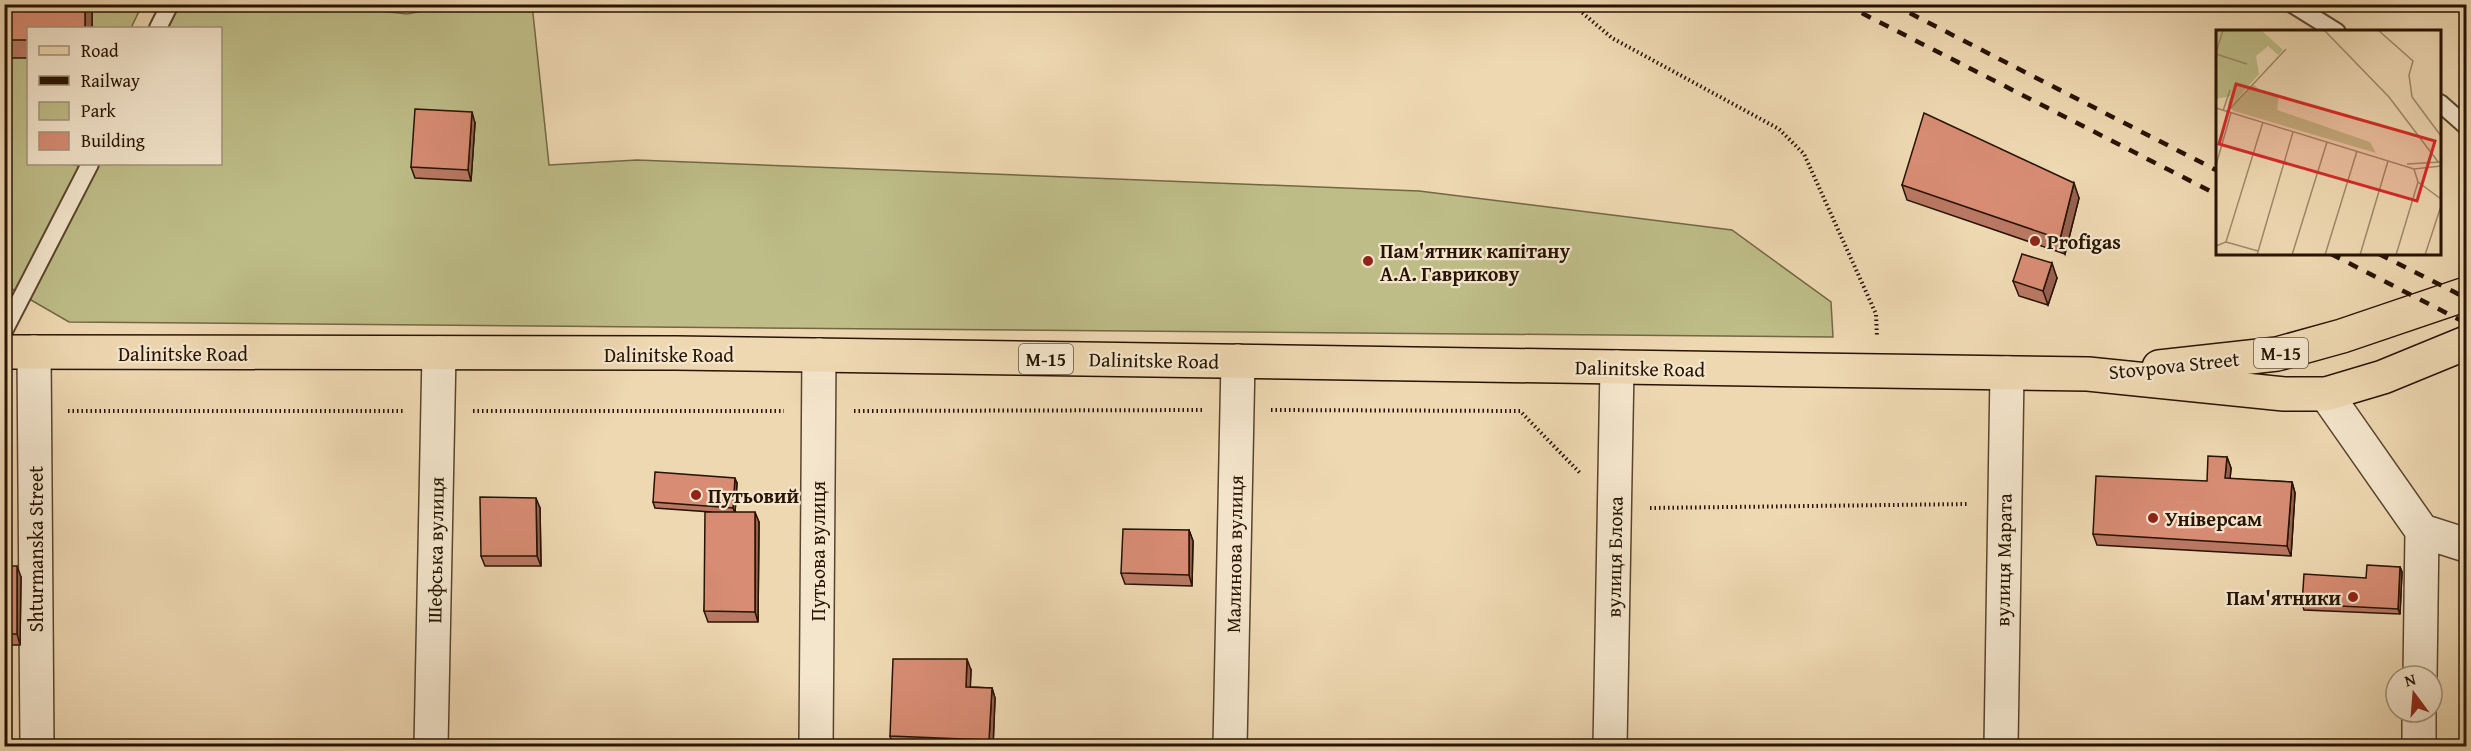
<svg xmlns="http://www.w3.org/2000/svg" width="2471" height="751" font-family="'Gentium Book Plus',serif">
<rect width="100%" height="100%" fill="#eed8b2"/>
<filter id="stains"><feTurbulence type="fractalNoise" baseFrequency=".00333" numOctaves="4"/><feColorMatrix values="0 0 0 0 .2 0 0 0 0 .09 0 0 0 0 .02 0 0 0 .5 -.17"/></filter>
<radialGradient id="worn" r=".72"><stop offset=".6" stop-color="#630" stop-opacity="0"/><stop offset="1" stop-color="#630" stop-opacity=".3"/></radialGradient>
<path fill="#bebd88" stroke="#726844" stroke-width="1.5" d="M316,4L407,14L454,5L532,4L549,165L637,160L1419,191L1732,230L1831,302L1833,337L69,322L5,285V5H142L131,28H28V164H71L93,170L97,164H220V28H164L175,5Z"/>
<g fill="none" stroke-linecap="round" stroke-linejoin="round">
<g stroke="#59442c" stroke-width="20">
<path id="lane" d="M2292,4L2337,32
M158,28L170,4
M2440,103L2466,126
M4,331L90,164"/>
</g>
<g stroke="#59442c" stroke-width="36">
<path id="street" d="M34,352L37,746
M2326,394L2422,531L2420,676
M2422,531L2466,545
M431,746L439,353
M816,746L819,355
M1230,746L1238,361
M1610,746L1617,367
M2001,746L2007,373
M2419,746V712"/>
</g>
<g stroke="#271300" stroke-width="36">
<path id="primary" d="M4,352L676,353L2088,374L2284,394H2326L2383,377L2466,343
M2159,367L2277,354L2342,336L2466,294"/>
</g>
<path stroke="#271300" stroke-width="4" stroke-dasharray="1.5 3" stroke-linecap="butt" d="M1572,4L1612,38L1779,129L1804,154L1876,314L1877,337
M1271,410L1520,411L1580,473
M68,411H403
M473,411H784
M854,411L1204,410
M1650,508L1969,504"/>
<use href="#lane" stroke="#f4e6cd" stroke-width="16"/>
<use href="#street" stroke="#f4e6cd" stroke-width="33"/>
<use href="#primary" stroke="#eed8b2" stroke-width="33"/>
<path stroke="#271300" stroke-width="4.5" stroke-dasharray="10 10" stroke-linecap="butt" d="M1844,4L2218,195
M1892,4L2218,171
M2331,254L2466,323
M2379,254L2466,298"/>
</g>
<path fill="#b97863" stroke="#271300" stroke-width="1.5" d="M4,4H92V28H28V58H8L4,47Z
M475,123L471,181L415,178L411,167Z
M1902,185L2079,198L2065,254L1907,200Z
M2057,278L2048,305L2019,296L2013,281Z
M2227,457L2231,468L2230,479L2292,482L2295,493L2291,556L2097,545L2093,534L2207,481Z
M4,465L9,475L10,534H4Z
M737,483L735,512L759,522L758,622H708L704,611L711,512L655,508L653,502Z
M540,508L541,566H485L481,556Z
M1189,530L1193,541L1192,586L1125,584L1121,573Z
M4,566L21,577L20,645H4Z
M2400,567L2402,572L2400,614L2304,610L2302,604L2366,578Z
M971,670L970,687L992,688L995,698L993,747H893L890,736Z"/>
<path fill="#966250" stroke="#271300" stroke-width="1.5" d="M85,4H92V28H85Z
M472,112L475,123L471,181L468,170Z
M2074,183L2079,198L2065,254L2060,239Z
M2052,263L2057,278L2048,305L2043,291Z
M2227,457L2231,468L2229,489L2225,478Z
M5,465L9,475L10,534L6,524Z
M735,478L737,483L735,513L733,508Z
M2292,482L2295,493L2291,556L2287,546Z
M536,498L540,508L541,566L537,556Z
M755,512L759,522L758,622L755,612Z
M1189,530L1193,541L1192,586L1189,575Z
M17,566L21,577L20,645L17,634Z
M2400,567L2402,572L2400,614L2398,609Z
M967,659L971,670L970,698L966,687Z
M992,688L995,698L993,747H992L989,740Z"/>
<path fill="#d78c73" stroke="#271300" stroke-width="1.5" d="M4,4H85V28H28V40H4Z
M415,109L472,112L468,170L411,167Z
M1924,113L2074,183L2060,239L1902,185Z
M2022,254L2052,263L2043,291L2013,281Z
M2208,456L2227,457L2225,478L2292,482L2287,546L2093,534L2096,476L2207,481Z
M4,465H5L6,524H4Z
M655,472L735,478L733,508L653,502Z
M480,497L536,498L537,556H481Z
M705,512H755V612L704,611Z
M1123,529L1189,530V575L1121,573Z
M2367,565L2400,567L2398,609L2302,604L2304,574L2366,578Z
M4,566H17V634H4Z
M893,659H967L966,687L992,688L989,740L890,736Z"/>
<g fill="#8f2418" stroke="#f4e6cd" stroke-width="2">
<circle cx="2035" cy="241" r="6"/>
<circle cx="1368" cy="261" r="6"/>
<circle cx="696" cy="495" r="6"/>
<circle cx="2153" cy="518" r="6"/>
<circle cx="2353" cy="597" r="6"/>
</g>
<g text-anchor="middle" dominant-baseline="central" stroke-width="4.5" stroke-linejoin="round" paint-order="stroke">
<g fill="#f4e6cd" stroke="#64523e" stroke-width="1.5">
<rect x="2254" y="338" width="54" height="30" rx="4.5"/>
<rect x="1019" y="344" width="54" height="30" rx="4.5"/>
</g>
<g font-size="18" font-weight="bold" fill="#271300">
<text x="2281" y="353">М-15</text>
<text x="1046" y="359">М-15</text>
</g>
<g font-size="20" font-weight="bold" fill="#271300" stroke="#f4e6cd" text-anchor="start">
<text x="2047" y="241">Profigas</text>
<text x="1380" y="250">Пам'ятник капітану<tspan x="1380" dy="23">А.А. Гаврикову</tspan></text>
<text x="708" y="495">Путьовий</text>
<text x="2165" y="518">Універсам</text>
<text x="2341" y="597" text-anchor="end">Пам'ятники</text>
</g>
<g font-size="20" fill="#271300" stroke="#f4e6cd">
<text x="183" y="353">Dalinitske Road</text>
<text x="669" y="354">Dalinitske Road</text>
<text transform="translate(1154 360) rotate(1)">Dalinitske Road</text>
<text transform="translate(2174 365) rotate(-6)">Stovpova Street</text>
<text transform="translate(1640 368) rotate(1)">Dalinitske Road</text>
<text transform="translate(35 549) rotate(-90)">Shturmanska Street</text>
<text transform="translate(435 550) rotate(-89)">Шефська вулиця</text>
<text transform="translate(817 551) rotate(-90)">Путьова вулиця</text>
<text transform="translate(1234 554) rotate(-89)">Малинова вулиця</text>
<text transform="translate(1614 557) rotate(-89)">вулиця Блока</text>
<text transform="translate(2003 560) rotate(-89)">вулиця Марата</text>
</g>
</g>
<g transform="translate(2216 30)">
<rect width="225" height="225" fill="#eed8b2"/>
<path d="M0,0H45L67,20L62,25L52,16L40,26L43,44L22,68L37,54L45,61L63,65L61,80L154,112L160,123L18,81L12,75L14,66L0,69Z" fill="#bebd88"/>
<path fill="none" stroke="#9e896b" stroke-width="1.5" d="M108,0L173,67L223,133M162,0L197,31L193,45L196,67L225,106M0,23L7,0M0,24L31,34M0,78L198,139L225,136M7,81L14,60M11,82L70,19M191,134L225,132M0,135L15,83M202,152L225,169M10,212L42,221M0,216L10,212L47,92M41,225L77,102M76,225L111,112M109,225L141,121M144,225L172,131M180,225L202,152L198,139M209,225L225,176"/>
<path fill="#d62828" fill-opacity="0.15" stroke="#d62828" stroke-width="3" d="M20,54L219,111L201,171L3,114Z"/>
<rect width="225" height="225" fill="none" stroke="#271300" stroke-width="3"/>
</g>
<rect width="2471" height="751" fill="none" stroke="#eed8b2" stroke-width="24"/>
<rect x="6" y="6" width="2459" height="739" fill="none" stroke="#271300" stroke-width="3"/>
<rect x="12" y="12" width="2447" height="727" fill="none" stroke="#271300" stroke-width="1.5"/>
<rect x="27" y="27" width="195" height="138" fill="#f4e6cd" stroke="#a2927b" stroke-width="1.5"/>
<rect x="39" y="46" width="30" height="9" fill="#eed8b2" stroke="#a2927b" stroke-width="1.5"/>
<text x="81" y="57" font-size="18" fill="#271300">Road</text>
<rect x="39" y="76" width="30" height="9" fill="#271300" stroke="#a2927b" stroke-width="1.5"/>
<text x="81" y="87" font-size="18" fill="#271300">Railway</text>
<rect x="39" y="102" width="30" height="18" fill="#bebd88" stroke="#a2927b" stroke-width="1.5"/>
<text x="81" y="117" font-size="18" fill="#271300">Park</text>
<rect x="39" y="132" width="30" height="18" fill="#d78c73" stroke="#a2927b" stroke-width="1.5"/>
<text x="81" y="147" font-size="18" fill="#271300">Building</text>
<g transform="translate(2414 694) rotate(344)"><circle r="28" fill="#f4e6cd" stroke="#a2927b" stroke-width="1.5"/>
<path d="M0-4.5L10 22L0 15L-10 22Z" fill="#8f2418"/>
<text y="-9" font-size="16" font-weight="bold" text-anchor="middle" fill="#271300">N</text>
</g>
<rect width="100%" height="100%" filter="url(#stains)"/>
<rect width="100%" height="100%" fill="url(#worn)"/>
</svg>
